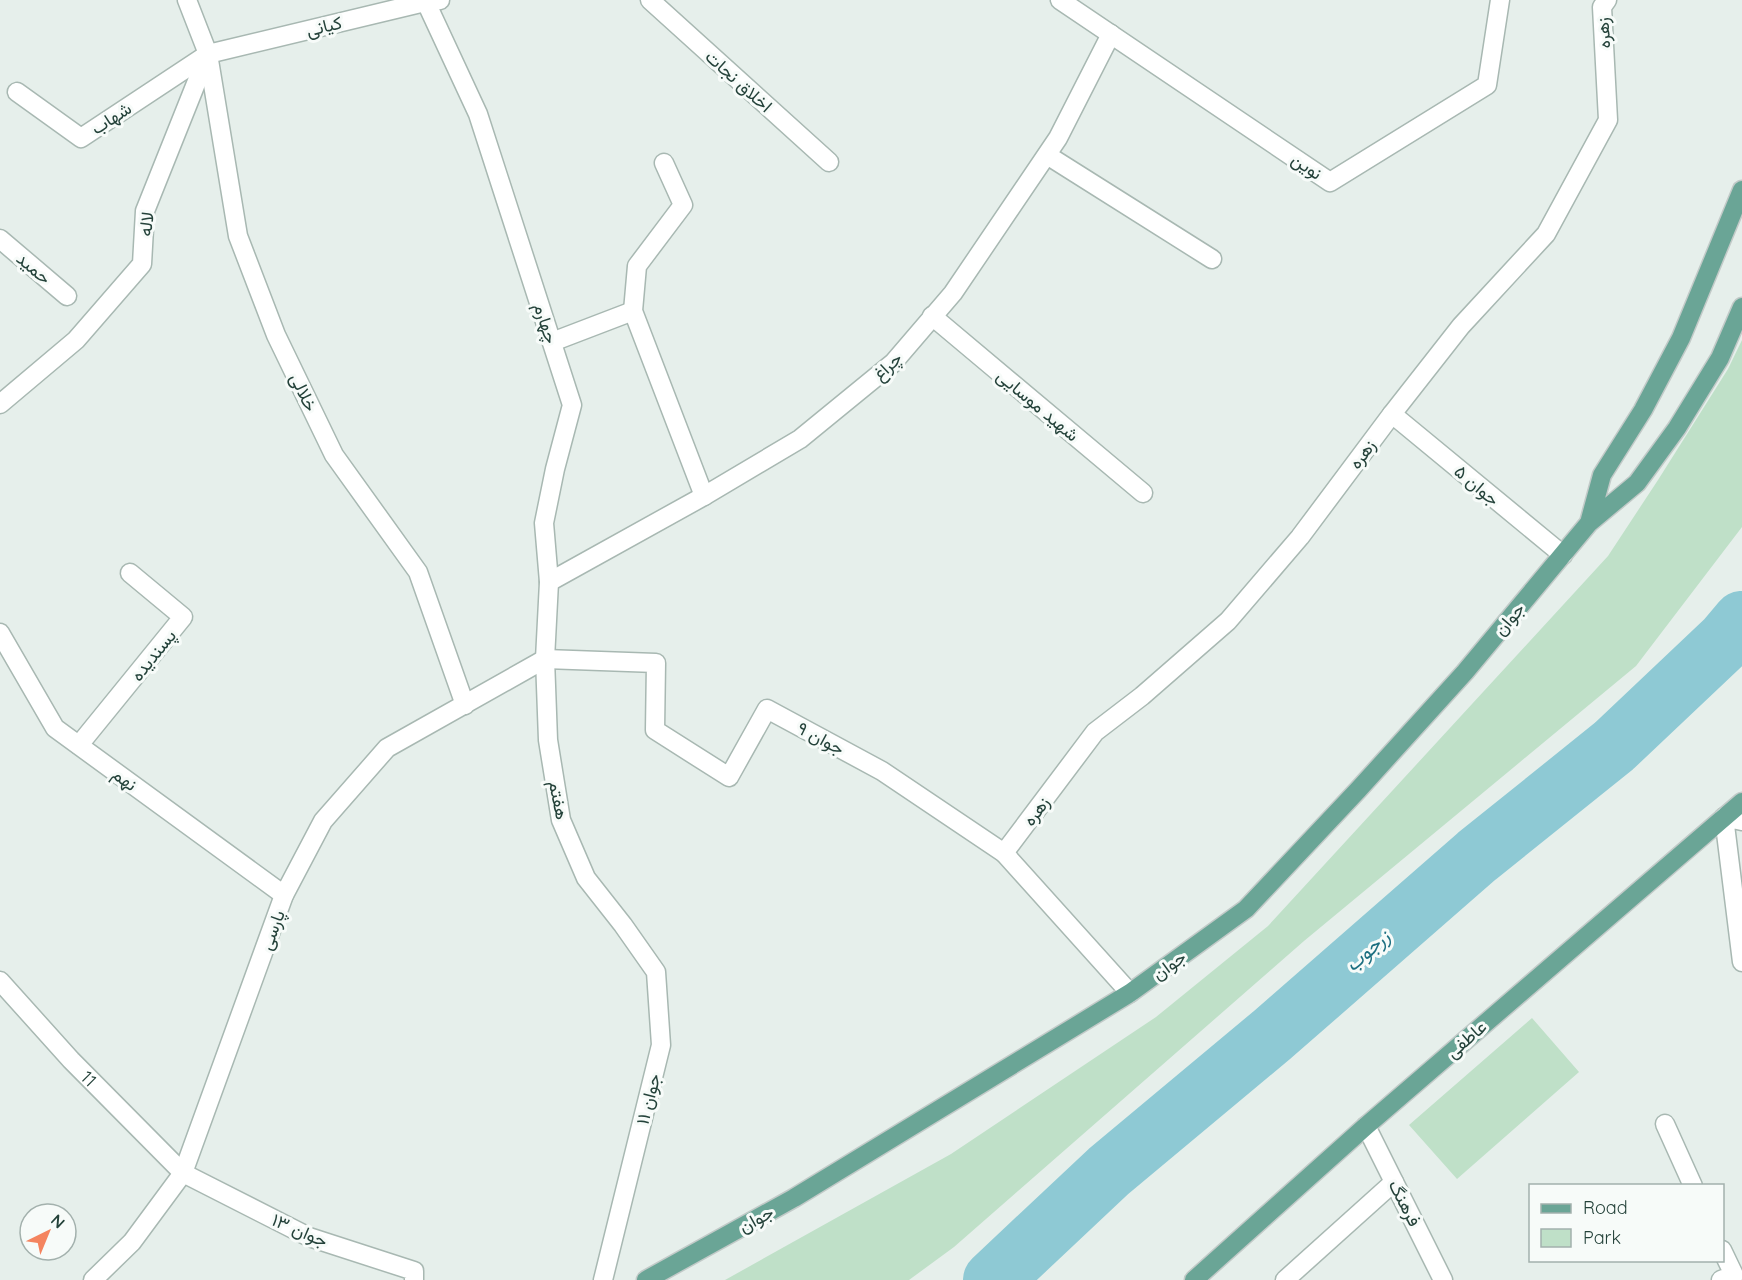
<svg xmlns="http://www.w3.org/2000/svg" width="1742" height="1280" font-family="Quicksand,Vazirmatn,sans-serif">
<rect width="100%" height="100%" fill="#e6efeb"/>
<path fill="#bfe0c8" d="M1742,340V527L1636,666L1304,941L954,1247L909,1280H725L951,1154L1156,1017L1268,926L1608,556L1658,480L1728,369Z
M1532,1018L1579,1072L1457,1179L1409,1125Z"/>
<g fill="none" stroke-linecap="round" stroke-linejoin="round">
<path stroke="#8ec9d4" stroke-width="60" d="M993,1280L1109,1171L1272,1035L1477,856L1614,746L1726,640L1742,621"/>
<g stroke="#a8b8b2" stroke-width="21">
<g id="minor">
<path d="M187,0L208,54L238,236L276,335L334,455L418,572L465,705"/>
<path d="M425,0L478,114L572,405L555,469L544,523L549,582L545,659L548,740L561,820L586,878L623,925L656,972L661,1045L603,1280"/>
<path d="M650,0L829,162"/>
<path d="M1060,0L1330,182L1487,85L1500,0"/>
<path d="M17,92L81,138L208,54L425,2L440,0"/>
<path d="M1047,155L1212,259"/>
<path d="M664,163L683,205L637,266L633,311L704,496"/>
<path d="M0,239L67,296"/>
<path d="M932,316L1143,493"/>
<path d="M552,342L633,311"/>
<path d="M0,404L76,340L142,264L145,211L207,56"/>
<path d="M1392,414L1563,555"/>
<path d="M549,582L704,496L800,439L893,363L953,293L1058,138L1111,34"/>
<path d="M0,633L55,728L284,895"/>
<path d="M545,659L656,663L655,730L729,777L767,709L882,771L1004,853L1130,993"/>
<path d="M79,745L183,617L130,573"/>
<path d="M1742,821L1724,817L1742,962"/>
<path d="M1004,853L1095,732L1142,696L1228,621L1300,537L1392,414L1461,326L1546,234L1608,120L1602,7L1607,0"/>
<path id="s1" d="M0,981L71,1060L183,1173L309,1237L414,1271V1280"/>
<path d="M1665,1124L1693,1186"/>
<path d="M1366,1126L1443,1280"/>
<path d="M93,1280L132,1242L183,1173L284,895L323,821L387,748L545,659"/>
<path d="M1285,1280L1394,1182"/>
<path d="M1721,1280L1734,1275L1722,1250"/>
</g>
</g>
<g stroke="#c2cac8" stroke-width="21">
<path id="major" d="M1589,523L1602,475L1643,410L1681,338L1742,190
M646,1280L794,1198L1130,993L1246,909L1358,790L1465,672L1589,523L1637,483L1677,428L1720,358L1742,307
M1194,1280L1366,1126L1742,802"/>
</g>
<use href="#minor" stroke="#fff" stroke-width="18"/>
<use href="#major" stroke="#6aa596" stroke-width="18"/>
</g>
<g text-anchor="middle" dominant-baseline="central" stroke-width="6" stroke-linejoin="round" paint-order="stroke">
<g font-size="18" fill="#24423a" stroke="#f7fbf9">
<text transform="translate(324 26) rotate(-14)">کیانی</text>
<text transform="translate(1603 33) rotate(-93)">زهره</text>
<text transform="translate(739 81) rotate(42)">اخلاق نجات</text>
<text transform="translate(111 118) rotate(-33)">شهاب</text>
<text transform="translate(1307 166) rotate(34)">نوین</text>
<text transform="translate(146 224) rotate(-83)">لاله</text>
<text transform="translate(34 268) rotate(40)">حمید</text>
<text transform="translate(546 323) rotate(72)">چهارم</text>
<text transform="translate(887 366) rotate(-43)">چراغ</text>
<text transform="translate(304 392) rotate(64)">خلالی</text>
<text transform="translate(1038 405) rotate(40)">شهید موسایی</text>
<text transform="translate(1362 454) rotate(-53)">زهره</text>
<text transform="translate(1477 485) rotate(40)">جوان ۵</text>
<text transform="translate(1509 619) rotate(-50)">جوان</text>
<text transform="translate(153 655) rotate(-51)">پسندیده</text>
<text transform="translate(821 738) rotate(28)">جوان ۹</text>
<text transform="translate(125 779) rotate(36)">نهم</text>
<text transform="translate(559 800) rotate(79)">هفتم</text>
<text transform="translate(1036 811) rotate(-53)">زهره</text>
<text transform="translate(272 930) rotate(-70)">پارسی</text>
<text transform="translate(1169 965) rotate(-36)">جوان</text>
<text transform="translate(1466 1039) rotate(-41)">عاطفی</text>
<text stroke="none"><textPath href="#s1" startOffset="132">11</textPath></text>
<text transform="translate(648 1099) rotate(-76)">جوان ۱۱</text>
<text transform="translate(1405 1203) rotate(63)">فرهنگ</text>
<text transform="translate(756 1219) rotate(-29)">جوان</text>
<text transform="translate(300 1230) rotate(23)">جوان ۱۳</text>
</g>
<g font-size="20" font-style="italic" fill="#1c6f80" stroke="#f7fbf9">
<text transform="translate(1367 950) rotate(-41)">زرجوب</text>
</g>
</g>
<rect x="1529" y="1184" width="195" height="78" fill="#f7fbf9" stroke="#a3b1ad" stroke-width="1.5"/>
<rect x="1541" y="1204" width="30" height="9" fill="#6aa596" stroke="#a3b1ad" stroke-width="1.5"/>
<text x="1583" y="1214" font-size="18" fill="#24423a">Road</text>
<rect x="1541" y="1229" width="30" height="18" fill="#bfe0c8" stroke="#a3b1ad" stroke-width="1.5"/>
<text x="1583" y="1244" font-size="18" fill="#24423a">Park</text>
<g transform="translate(48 1232) rotate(43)"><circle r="28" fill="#f7fbf9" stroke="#a3b1ad" stroke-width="1.5"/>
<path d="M0-4.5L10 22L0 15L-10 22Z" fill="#f4845f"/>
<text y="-9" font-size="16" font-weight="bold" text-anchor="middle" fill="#24423a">N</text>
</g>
</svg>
